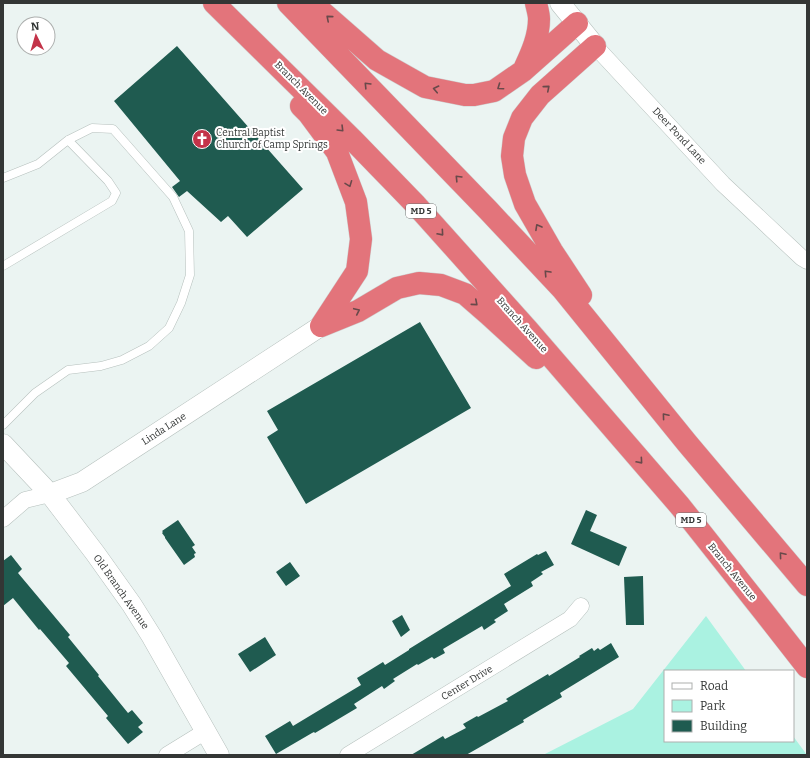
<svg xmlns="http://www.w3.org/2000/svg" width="810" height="758" font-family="Bitter,serif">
<rect width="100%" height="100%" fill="#ebf4f2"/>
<path fill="#aaf2e1" d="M706,616L746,671H665V741H793V736L807,755H543L633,709Z"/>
<path fill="#1f5b50" d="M177,46L303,189L247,237L228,216L221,222L187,191L179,197L172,187L180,181L114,101Z
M420,322L471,408L306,504L267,437L278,430L267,411Z
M586,510L597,515L590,531L627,547L619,566L571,544Z
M178,520L195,545L192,547L196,553L194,554L195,557L184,565L165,538V537L162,533L163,532L162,531Z
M546,551L554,565L541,572L543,574L531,582L533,586L504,604L508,611L494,620L496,622L484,630L482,626L443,649L445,653L434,659L432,657L418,665L417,664L393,679L395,681L384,689L382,686L354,704L357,708L315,733L314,732L312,733L276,754L265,736L290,721L293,726L361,685L357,678L383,662L385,665L409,650V649L511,586L504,574L537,554L538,555Z
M11,555L22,569L18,573L70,635L68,637L99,675L98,676L128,713L132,710L143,723L138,727L143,732L128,744L106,718L108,716L66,666L69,663L40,629L39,630L13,598L3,606V561Z
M290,562L300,576L286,586L276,572Z
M643,576L644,625H626L624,577Z
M402,615L410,630L401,637L392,621Z
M265,637L276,655L250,672L238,654Z
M611,643L619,657L560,693L562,697L523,720L524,722L466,755H411L443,736L445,739L466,728L463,724L477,716L478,717L508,701L506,699L548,674L549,676L580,657L579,656L592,648L594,651L598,648L600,650Z"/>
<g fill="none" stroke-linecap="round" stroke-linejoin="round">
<g stroke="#b6c0bd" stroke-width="9">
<path id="service" d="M3,178L38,164L68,140L92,128L113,129L173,197L189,231L190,275L181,303L169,328L149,346L122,360L101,366L68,370L35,393L3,425
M3,266L112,201L116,193L108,181L68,140"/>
</g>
<g stroke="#b6c0bd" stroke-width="17">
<path id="minor" d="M595,46L723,184L802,258L807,261
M3,519L25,500L50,494
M167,755L206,731
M348,755L570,619L581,606"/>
</g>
<g stroke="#b6c0bd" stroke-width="21">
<path id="tertiary" d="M560,3L595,46
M3,444L50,494L95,553L132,605L152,637L219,755
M50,494L82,482L321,326"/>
</g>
<g stroke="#cecfcf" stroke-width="23">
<path id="motorway" d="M214,3L352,139L416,205L528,330L680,506L764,612L807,667
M288,3L488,210L563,290L687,443L807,585
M312,3L377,60L425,87L465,95H474L494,91L523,71L577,23
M525,67C532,52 539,36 539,19C539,14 537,8 536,3
M301,106L308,113L337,152L356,202L361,239L357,271L321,326
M581,295L552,251L525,204L515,175L512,156L514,138L522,118L540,95L595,46
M321,326L358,311L397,288L419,283L441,285L465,294L488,314L536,358"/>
</g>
<use href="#service" stroke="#fff" stroke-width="8"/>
<use href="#minor" stroke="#fff" stroke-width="16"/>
<use href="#tertiary" stroke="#fff" stroke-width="20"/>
<use href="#motorway" stroke="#e3747b" stroke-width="22"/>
</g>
<defs><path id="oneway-chevron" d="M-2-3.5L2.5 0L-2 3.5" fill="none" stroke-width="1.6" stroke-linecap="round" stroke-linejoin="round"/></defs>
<g stroke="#68494a">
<use href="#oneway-chevron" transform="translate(329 18) rotate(-139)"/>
<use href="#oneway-chevron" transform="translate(367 85) rotate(-134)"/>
<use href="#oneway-chevron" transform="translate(500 87) rotate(145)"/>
<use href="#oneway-chevron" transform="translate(547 88) rotate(-41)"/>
<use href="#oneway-chevron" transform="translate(436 89) rotate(-168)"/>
<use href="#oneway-chevron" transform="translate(341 129) rotate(45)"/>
<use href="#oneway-chevron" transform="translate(458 178) rotate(-134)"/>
<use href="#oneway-chevron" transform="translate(349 184) rotate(69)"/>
<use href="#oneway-chevron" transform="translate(538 227) rotate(-119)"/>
<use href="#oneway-chevron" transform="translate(441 233) rotate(49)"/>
<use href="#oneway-chevron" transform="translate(547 273) rotate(-133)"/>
<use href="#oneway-chevron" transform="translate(475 303) rotate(41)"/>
<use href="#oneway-chevron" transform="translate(357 311) rotate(-25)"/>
<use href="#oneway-chevron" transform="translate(665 416) rotate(-130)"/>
<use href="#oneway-chevron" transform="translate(640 461) rotate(49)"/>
<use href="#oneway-chevron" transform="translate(782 555) rotate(-130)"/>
</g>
<defs>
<g id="church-disc" transform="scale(1)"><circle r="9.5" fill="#c33349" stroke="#fff"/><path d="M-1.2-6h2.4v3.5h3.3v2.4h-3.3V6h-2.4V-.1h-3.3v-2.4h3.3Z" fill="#fff"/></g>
</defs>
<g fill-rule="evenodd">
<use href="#church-disc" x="202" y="139"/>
</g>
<g text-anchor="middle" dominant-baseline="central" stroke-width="4" stroke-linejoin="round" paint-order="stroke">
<g fill="#fff" stroke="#707272" stroke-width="1">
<rect x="406" y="204" width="30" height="14" rx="3"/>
<rect x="676" y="513" width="30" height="14" rx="3"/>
</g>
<g font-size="9" font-weight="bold" fill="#333635">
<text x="421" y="211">MD 5</text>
<text x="691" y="520">MD 5</text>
</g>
<g font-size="10" fill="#333635" stroke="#fff">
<text transform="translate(301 88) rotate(45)">Branch Avenue</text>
<text transform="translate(679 136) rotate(47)">Deer Pond Lane</text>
<text transform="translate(522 325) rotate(48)">Branch Avenue</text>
<text transform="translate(164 429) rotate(-33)">Linda Lane</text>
<text transform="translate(732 572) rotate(51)">Branch Avenue</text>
<text transform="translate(121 592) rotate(55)">Old Branch Avenue</text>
<text transform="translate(467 683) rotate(-31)">Center Drive</text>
</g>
<g font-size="10" fill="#333635" stroke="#fff" text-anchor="start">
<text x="216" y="133">Central Baptist<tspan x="216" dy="12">Church of Camp Springs</tspan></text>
</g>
</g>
<rect width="810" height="758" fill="none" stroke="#333635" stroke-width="8"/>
<rect x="664" y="670" width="130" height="72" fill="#ffffff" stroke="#adafae"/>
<rect x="672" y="683" width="20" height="6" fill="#ffffff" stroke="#adafae"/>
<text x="700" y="690" font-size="12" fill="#333635">Road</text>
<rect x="672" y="700" width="20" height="12" fill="#aaf2e1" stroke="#adafae"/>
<text x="700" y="710" font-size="12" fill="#333635">Park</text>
<rect x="672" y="720" width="20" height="12" fill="#1f5b50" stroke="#adafae"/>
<text x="700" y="730" font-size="12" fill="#333635">Building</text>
<g transform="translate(36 36) rotate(355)"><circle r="19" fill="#ffffff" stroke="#adafae"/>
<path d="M0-3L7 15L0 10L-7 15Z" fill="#c33349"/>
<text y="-6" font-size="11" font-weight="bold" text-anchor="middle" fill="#333635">N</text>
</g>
</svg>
